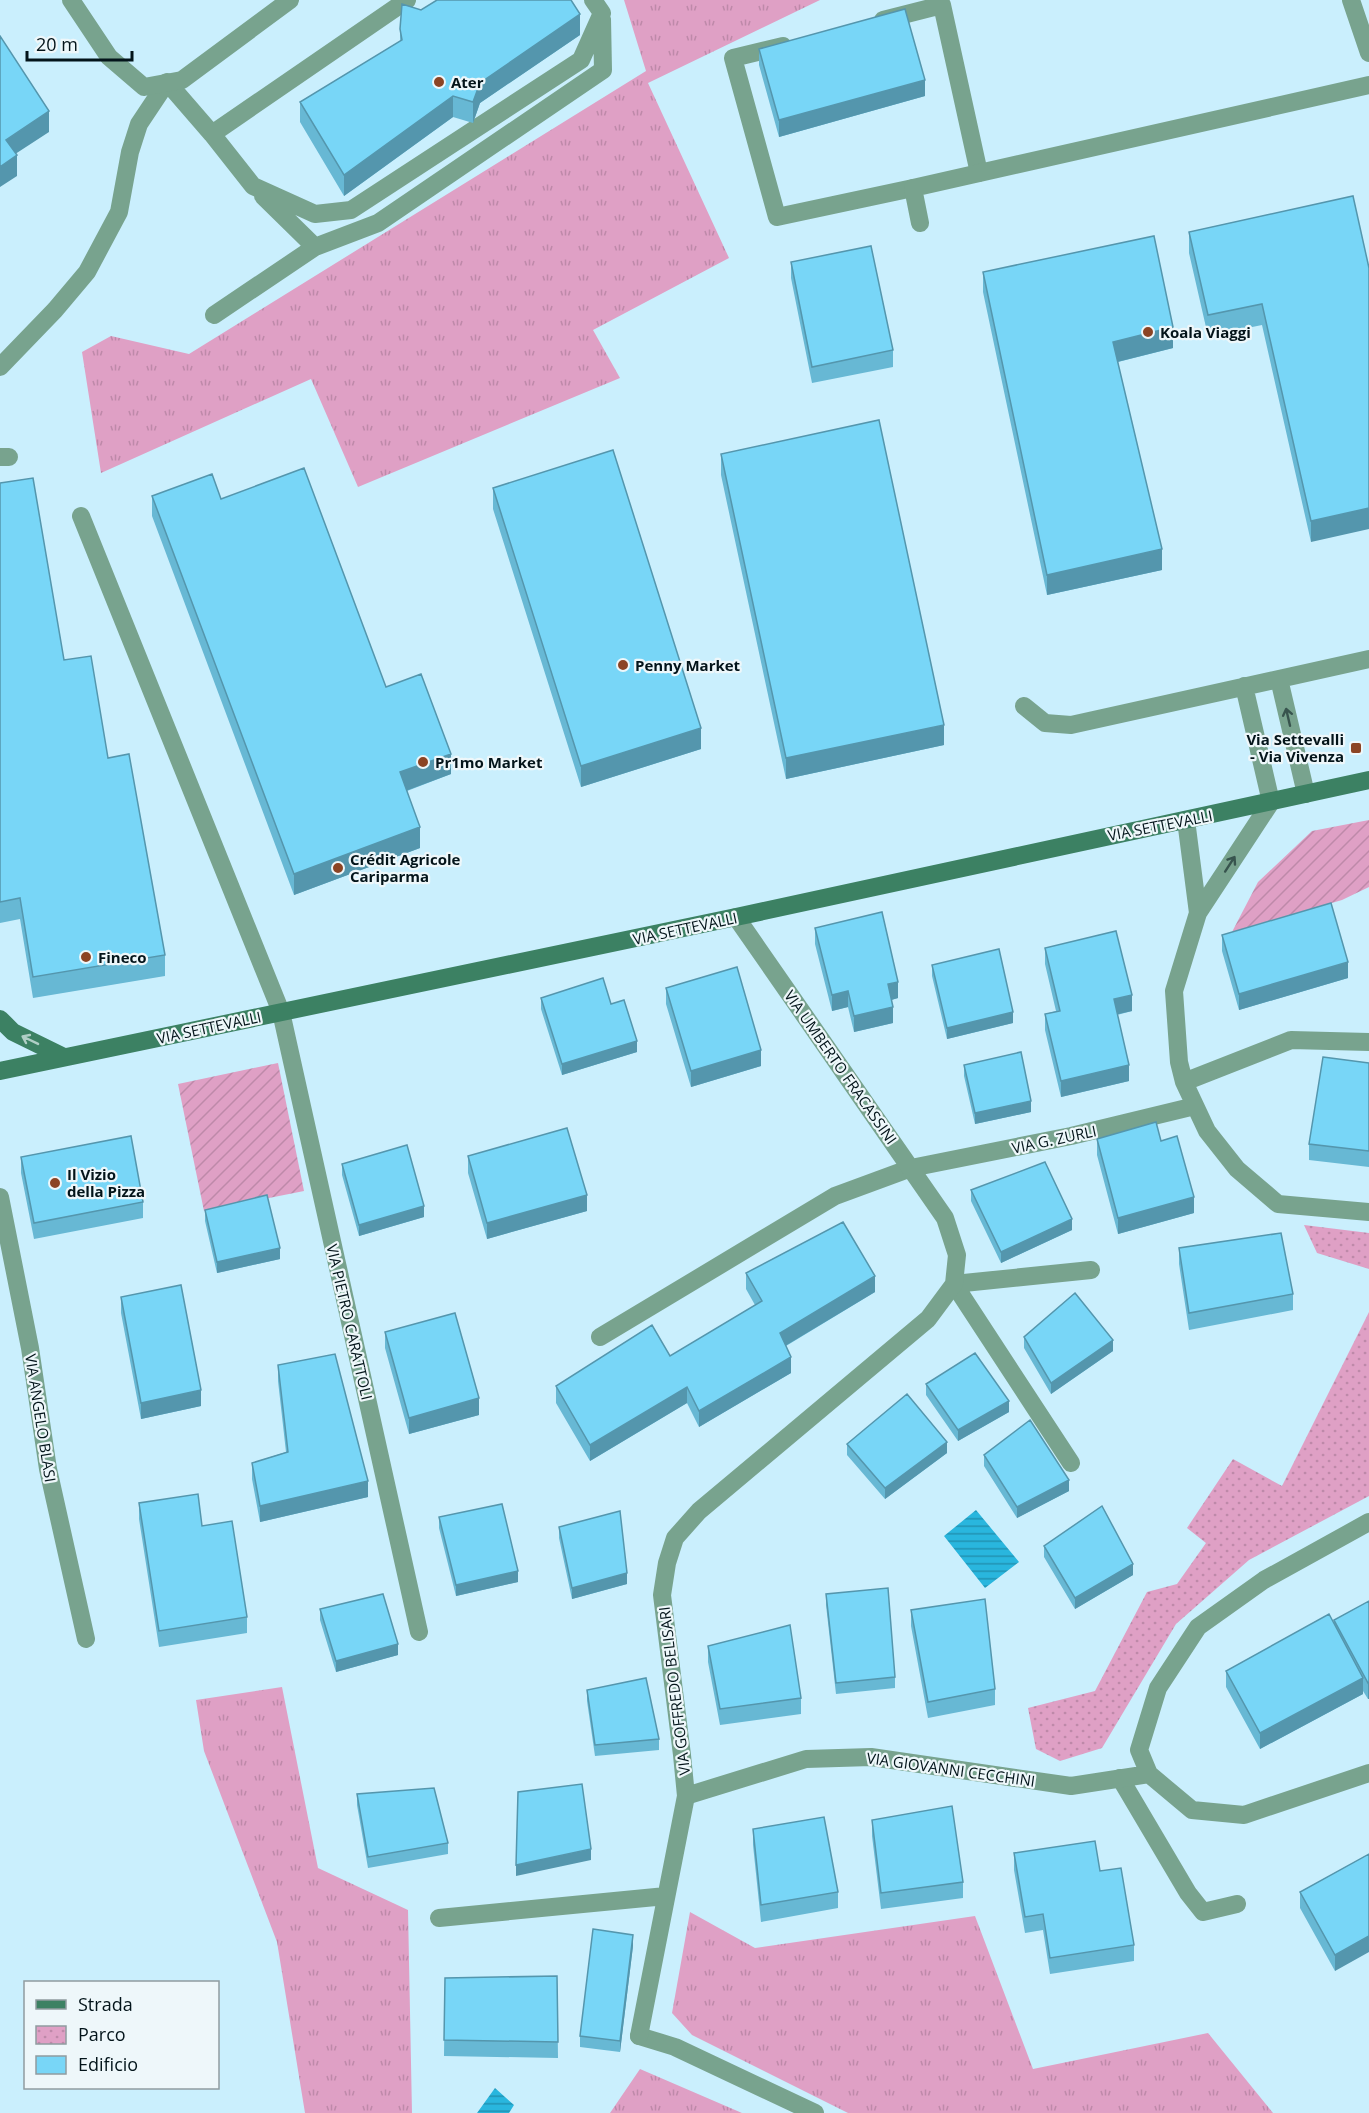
<svg xmlns="http://www.w3.org/2000/svg" width="1369" height="2113" font-family="'Open Sans',sans-serif">
<defs>
<pattern id="grass-tufts" width="24" height="20" patternUnits="userSpaceOnUse" patternTransform="scale(1.5)"><rect width="24" height="20" fill="#dfa0c5"/><path d="M3 7l-1-3M5 7V3M7 7l1-3M15 17l-1-3M17 17v-4M19 17l1-3" fill="none" stroke="#be89a9"/></pattern>
<pattern id="park-dots" width="8" height="8" patternUnits="userSpaceOnUse" patternTransform="scale(1.5)"><rect width="8" height="8" fill="#dfa0c5"/><path d="M2 2h.1M6 6h.1" fill="none" stroke="#be89a9" stroke-width="1.8" stroke-linecap="round"/></pattern>
<pattern id="garden-furrows" width="10" height="10" patternUnits="userSpaceOnUse" patternTransform="scale(1.5)"><rect width="10" height="10" fill="#dfa0c5"/><path d="M-1 1l2-2M0 10L10 0M9 11l2-2" fill="none" stroke="#be89a9"/></pattern>
<pattern id="water-rules" width="6" height="5" patternUnits="userSpaceOnUse" patternTransform="scale(1.5)"><rect width="6" height="5" fill="#29b6de"/><path d="M0 2.5h6" fill="none" stroke="#2193b3"/></pattern>
</defs>
<rect width="100%" height="100%" fill="#caeffd"/>
<path fill="url(#grass-tufts)" d="M624,0H820L648,83L729,258L593,330L620,378L358,487L311,379L101,473L82,352L111,336L189,354L646,71Z
M282,1687L318,1868L408,1910L412,2113H305L277,1942L204,1751L196,1700Z
M690,1912L755,1948L975,1916L1033,2069L1208,2033L1273,2113H848L692,2035L672,2013Z
M640,2069L742,2113H610Z"/>
<path fill="url(#park-dots)" d="M1304,1225L1369,1233V1269L1317,1253Z
M1369,1312V1496L1249,1560L1176,1624L1102,1748L1060,1761L1036,1749L1028,1708L1095,1691L1147,1592L1177,1584L1206,1543L1187,1528L1233,1459L1282,1486Z"/>
<path fill="url(#garden-furrows)" d="M1369,820V887L1342,900L1232,932L1258,882L1312,831Z
M278,1063L304,1191L204,1211L178,1084Z"/>
<path fill="url(#water-rules)" d="M976,1510L1019,1562L985,1588L944,1536Z
M495,2088L514,2105L509,2113H477Z"/>
<g fill="none" stroke-linecap="round" stroke-linejoin="round">
<path stroke="#78a38e" stroke-width="18" d="M883,20L942,5L979,173
M783,46L733,58L777,217L913,188
M212,134L407,0
M263,196L315,247L378,223L603,70L602,19
M214,315L315,247
M0,367L55,310L87,272L119,212L130,152L139,124L167,82L212,134L253,186L315,214L351,210L581,60L602,13L593,0
M0,457H9
M81,516L281,1012
M600,1337L835,1196L911,1168
M1071,1463L954,1284L1091,1270
M1120,1778L1188,1893L1203,1912L1237,1904
M639,2036L675,2047L815,2113"/>
<path stroke="#78a38e" stroke-width="18" d="M71,0L109,57L144,87L182,80L290,0
M1351,0L1369,53
M920,223L913,188L1369,85
M1279,679L1306,794
M1244,686L1271,802L1198,913L1174,991L1179,1062L1184,1082L1207,1131L1237,1169L1278,1204L1369,1212
M1024,706L1045,723L1071,725L1369,659
M1186,820L1198,913
M281,1012L419,1632
M1184,1082L1291,1040L1369,1042
M911,1168L1071,1136L1195,1106
M0,1197L30,1348L48,1469L86,1639
M1369,1522L1264,1580L1198,1627L1158,1688L1139,1750L1149,1774L1192,1810L1244,1815L1369,1773
M686,1796L806,1759L871,1757L1071,1786L1149,1774
M439,1918L666,1896
M639,2036L686,1796L682,1755L662,1595L667,1563L675,1538L699,1511L928,1319L954,1284L957,1255L945,1218L736,917"/>
<path stroke="#3c8163" stroke-width="18" d="M0,1019L13,1032L64,1057
M0,1071L736,917L1369,780"/>
</g>
<path fill="#67b8d4" d="M400,29L580,35L480,103L473,123L453,117L344,196L300,122V102L400,41Z
M759,49L925,96L779,137L759,65Z
M1353,196L1311,542L1262,325L1208,336L1189,253V232Z
M791,262L893,350V367L812,383L791,278Z
M983,272L1173,348L1118,362L1162,570L1047,595L983,292Z
M721,454L944,745L786,779L721,475Z
M0,483L64,660L108,758L165,955V976L33,998L20,919L0,923Z
M493,488L701,749L581,787L493,509Z
M152,496L221,499L386,687L451,774L407,791L420,848L294,895L152,516Z
M815,928L898,998L891,1000L893,1023L854,1032L848,1007L832,1011L815,944Z
M1222,935L1348,978L1239,1010L1222,951Z
M1045,948L1132,1011L1117,1015L1129,1081L1061,1097L1045,1030V1014L1056,1011L1045,964Z
M932,965L1013,1023L947,1039L932,976Z
M666,988L761,1066L691,1087L666,1004Z
M541,998L637,1052L562,1075L541,1009Z
M1369,1063V1167L1309,1160V1144Z
M964,1065L1031,1112L975,1124L964,1076Z
M1097,1139L1161,1141L1194,1213L1118,1234L1097,1155Z
M468,1156L587,1211L487,1239L468,1173Z
M21,1157L143,1202V1218L34,1239L21,1173Z
M342,1164L424,1217L359,1236L342,1175Z
M971,1190L1072,1230L1001,1263L971,1201Z
M205,1210L280,1259L217,1273L205,1221Z
M1179,1248L1293,1294V1310L1189,1330L1179,1264Z
M746,1273L875,1292L786,1346L791,1373L699,1427L687,1403L590,1461L556,1403V1386L670,1356L755,1305L746,1289Z
M121,1297L201,1406L141,1419L121,1313Z
M385,1332L479,1415L409,1434L385,1348Z
M1024,1337L1113,1351L1051,1394L1024,1348Z
M278,1365L368,1497L260,1522L252,1479V1463L286,1452L278,1381Z
M926,1384L1009,1412L958,1441L926,1395Z
M847,1444L947,1453L885,1499L847,1455Z
M984,1455L1069,1491L1017,1518L984,1466Z
M139,1503L202,1526L247,1617V1633L159,1647L139,1519Z
M439,1517L518,1582L456,1596L439,1528Z
M559,1527L627,1584L572,1599L559,1538Z
M1044,1546L1133,1575L1075,1609L1044,1557Z
M826,1594L895,1677V1688L836,1694L826,1605Z
M1369,1601L1368,1699L1363,1691V1694L1260,1749L1226,1687V1671L1334,1623V1620Z
M320,1609L398,1655L336,1672L320,1620Z
M911,1610L995,1689V1705L928,1718L911,1626Z
M708,1646L801,1698V1714L720,1725L708,1662Z
M587,1690L659,1739V1750L595,1756L587,1701Z
M357,1794L448,1843V1854L368,1868L357,1805Z
M872,1820L963,1882V1898L881,1909L872,1836Z
M753,1829L838,1892V1908L761,1922L753,1845Z
M1014,1853L1100,1871L1134,1945V1961L1050,1974L1043,1930L1025,1933L1014,1870Z
M1369,1854L1335,1971L1300,1908V1892Z
M633,1946L620,2052L580,2047V2036Z
M557,1976L558,2058L444,2056L445,1978Z"/>
<path fill="#5496ad" d="M580,14V35L480,103L473,123V102L480,83Z
M925,80V96L779,137V120Z
M453,96V117L344,196V175Z
M49,111V132L6,160V140Z
M17,155V176L0,187V167Z
M1173,327V348L1113,363V342Z
M1369,508V529L1311,542V521Z
M1162,549V570L1047,595V575Z
M944,725V745L786,779V758Z
M701,728V749L581,787V766Z
M451,754V774L400,793V772Z
M420,827V848L294,895V874Z
M1348,962V978L1239,1010V994Z
M898,982V998L888,1001V984Z
M848,991V1007L832,1011V995Z
M1132,995V1011L1114,1015V999Z
M893,1007V1023L854,1032V1016Z
M1013,1012V1023L947,1039V1028Z
M637,1041V1052L562,1075V1064Z
M761,1050V1066L691,1087V1071Z
M1129,1065V1081L1061,1097V1081Z
M1031,1101V1112L975,1124V1113Z
M587,1195V1211L487,1239V1223Z
M1194,1197V1213L1118,1234V1218Z
M424,1206V1217L359,1236V1225Z
M1072,1219V1230L1001,1263V1252Z
M280,1248V1259L217,1273V1262Z
M875,1276V1292L780,1349V1333Z
M1113,1340V1351L1051,1394V1383Z
M791,1357V1373L699,1427V1411Z
M687,1387V1403L590,1461V1445Z
M201,1390V1406L141,1419V1403Z
M479,1398V1415L409,1434V1418Z
M1009,1401V1412L958,1441V1430Z
M947,1442V1453L885,1499V1488Z
M1069,1480V1491L1017,1518V1507Z
M368,1481V1497L260,1522V1506Z
M1133,1564V1575L1075,1609V1598Z
M518,1571V1582L456,1596V1585Z
M627,1573V1584L572,1599V1588Z
M398,1644V1655L336,1672V1661Z
M1363,1678V1694L1260,1749V1733Z
M1369,1682V1699H1368V1683Z
M591,1849V1860L516,1876V1865Z
M633,1935V1946L620,2052V2041Z
M1369,1936V1952L1335,1971V1955Z"/>
<path fill="#78d6f7" stroke="#5496ad" stroke-width="1.5" d="M437,0H571L580,14L480,83L473,102L453,96L344,175L300,102L402,40L400,29L402,4L421,10Z
M905,9L925,80L779,120L759,49Z
M0,36L49,111L6,140L17,155L0,167Z
M1353,196L1369,268V508L1311,521L1262,304L1208,315L1189,232Z
M1154,236L1173,327L1113,342L1162,549L1047,575L983,272Z
M871,246L893,350L812,367L791,262Z
M879,420L944,725L786,758L721,454Z
M613,450L701,728L581,766L493,488Z
M304,468L386,687L421,674L451,754L400,772L420,827L294,874L152,496L212,474L221,499Z
M33,478L64,660L91,656L108,758L129,754L165,955L33,977L20,898L0,902V483Z
M1331,903L1348,962L1239,994L1222,935Z
M882,912L898,982L888,984L893,1007L854,1016L848,991L832,995L815,928Z
M1116,931L1132,995L1114,999L1129,1065L1061,1081L1045,1014L1060,1011L1045,948Z
M999,949L1013,1012L947,1028L932,965Z
M737,967L761,1050L691,1071L666,988Z
M603,978L611,1004L624,1000L637,1041L562,1064L541,998Z
M1021,1052L1031,1101L975,1113L964,1065Z
M1323,1057L1369,1063V1151L1309,1144Z
M1156,1122L1161,1141L1177,1136L1194,1197L1118,1218L1097,1139Z
M567,1128L587,1195L487,1223L468,1156Z
M131,1136L143,1202L34,1223L21,1157Z
M407,1145L424,1206L359,1225L342,1164Z
M1045,1162L1072,1219L1001,1252L971,1190Z
M267,1195L280,1248L217,1262L205,1210Z
M843,1222L875,1276L780,1333L791,1357L699,1411L687,1387L590,1445L556,1386L652,1325L670,1356L762,1301L746,1273Z
M1281,1233L1293,1294L1189,1313L1179,1248Z
M181,1285L201,1390L141,1403L121,1297Z
M1075,1293L1113,1340L1051,1383L1024,1337Z
M455,1313L479,1398L409,1418L385,1332Z
M975,1353L1009,1401L958,1430L926,1384Z
M335,1354L368,1481L260,1506L252,1463L288,1452L278,1365Z
M907,1394L947,1442L885,1488L847,1444Z
M1030,1420L1069,1480L1017,1507L984,1455Z
M198,1494L202,1526L232,1521L247,1617L159,1631L139,1503Z
M502,1504L518,1571L456,1585L439,1517Z
M1102,1506L1133,1564L1075,1598L1044,1546Z
M620,1511L627,1573L572,1588L559,1527Z
M888,1588L895,1677L836,1683L826,1594Z
M383,1594L398,1644L336,1661L320,1609Z
M985,1599L995,1689L928,1702L911,1610Z
M1369,1601V1682L1368,1683L1334,1620Z
M1329,1614L1363,1678L1260,1733L1226,1671Z
M790,1625L801,1698L720,1709L708,1646Z
M646,1678L659,1739L595,1745L587,1690Z
M582,1784L591,1849L516,1865L518,1792Z
M434,1788L448,1843L368,1857L357,1794Z
M952,1806L963,1882L881,1893L872,1820Z
M824,1817L838,1892L761,1905L753,1829Z
M1095,1841L1100,1871L1121,1868L1134,1945L1050,1958L1043,1914L1025,1917L1014,1853Z
M1369,1854V1936L1335,1955L1300,1892Z
M593,1929L633,1935L620,2041L580,2036Z
M557,1976L558,2042L444,2040L445,1978Z"/>
<defs><path id="oneway-shaft" d="M-6 0H5M1.5-3L5.5 0L1.5 3" fill="none" stroke-width="1.6" stroke-linecap="round" stroke-linejoin="round" transform="scale(1.5)"/></defs>
<g stroke="#38544e">
<use href="#oneway-shaft" transform="translate(1288 717) rotate(-103)"/>
<use href="#oneway-shaft" transform="translate(1230 864) rotate(-57)"/>
</g>
<use stroke="#b0cec5" href="#oneway-shaft" transform="translate(30 1040) rotate(-154)"/>
<g fill="#8c4424" stroke="#eef7fa" stroke-width="2">
<circle cx="439" cy="82" r="6"/>
<circle cx="1148" cy="332" r="6"/>
<circle cx="623" cy="665" r="6"/>
<rect x="1350" y="742" width="12" height="12" rx="3"/>
<circle cx="423" cy="762" r="6"/>
<circle cx="338" cy="868" r="6"/>
<circle cx="86" cy="957" r="6"/>
<circle cx="55" cy="1183" r="6"/>
</g>
<g text-anchor="middle" dominant-baseline="central" stroke-width="4.5" stroke-linejoin="round" paint-order="stroke">
<g font-size="15" font-weight="bold" fill="#03141a" stroke="#eef7fa" text-anchor="start">
<text x="451" y="82">Ater</text>
<text x="1160" y="332">Koala Viaggi</text>
<text x="635" y="665">Penny Market</text>
<text x="1344" y="739" text-anchor="end">Via Settevalli<tspan x="1344" dy="17">- Via Vivenza</tspan></text>
<text x="435" y="762">Pr1mo Market</text>
<text x="350" y="859">Crédit Agricole<tspan x="350" dy="17">Cariparma</tspan></text>
<text x="98" y="957">Fineco</text>
<text x="67" y="1174">Il Vizio<tspan x="67" dy="17">della Pizza</tspan></text>
</g>
<g font-size="15" fill="#03141a" stroke="#eef7fa">
<text transform="translate(1160 825) rotate(-11)">VIA SETTEVALLI</text>
<text transform="translate(685 928) rotate(-12)">VIA SETTEVALLI</text>
<text transform="translate(209 1027) rotate(-12)">VIA SETTEVALLI</text>
<text transform="translate(841 1067) rotate(55)">VIA UMBERTO FRACASSINI</text>
<text transform="translate(1054 1139) rotate(-12)">VIA G. ZURLI</text>
<text transform="translate(350 1322) rotate(77)">VIA PIETRO CARATTOLI</text>
<text transform="translate(41 1418) rotate(81)">VIA ANGELO BLASI</text>
<text transform="translate(674 1691) rotate(-97)">VIA GOFFREDO BELISARI</text>
<text transform="translate(951 1769) rotate(8)">VIA GIOVANNI CECCHINI</text>
</g>
</g>
<rect x="24" y="1981" width="195" height="108" fill="#eef7fa" stroke="#909ca0" stroke-width="1.5"/>
<rect x="36" y="2000" width="30" height="9" fill="#3c8163" stroke="#909ca0" stroke-width="1.5"/>
<text x="78" y="2011" font-size="18" fill="#03141a">Strada</text>
<rect x="36" y="2026" width="30" height="18" fill="url(#park-dots)" stroke="#909ca0" stroke-width="1.5"/>
<text x="78" y="2041" font-size="18" fill="#03141a">Parco</text>
<rect x="36" y="2056" width="30" height="18" fill="#78d6f7" stroke="#909ca0" stroke-width="1.5"/>
<text x="78" y="2071" font-size="18" fill="#03141a">Edificio</text>
<path d="M27 51v9h105v-9" fill="none" stroke="#03141a" stroke-width="3"/>
<text x="36" y="51" font-size="18" fill="#03141a" stroke="#eef7fa" stroke-width="4.5" paint-order="stroke">20 m</text>
</svg>
